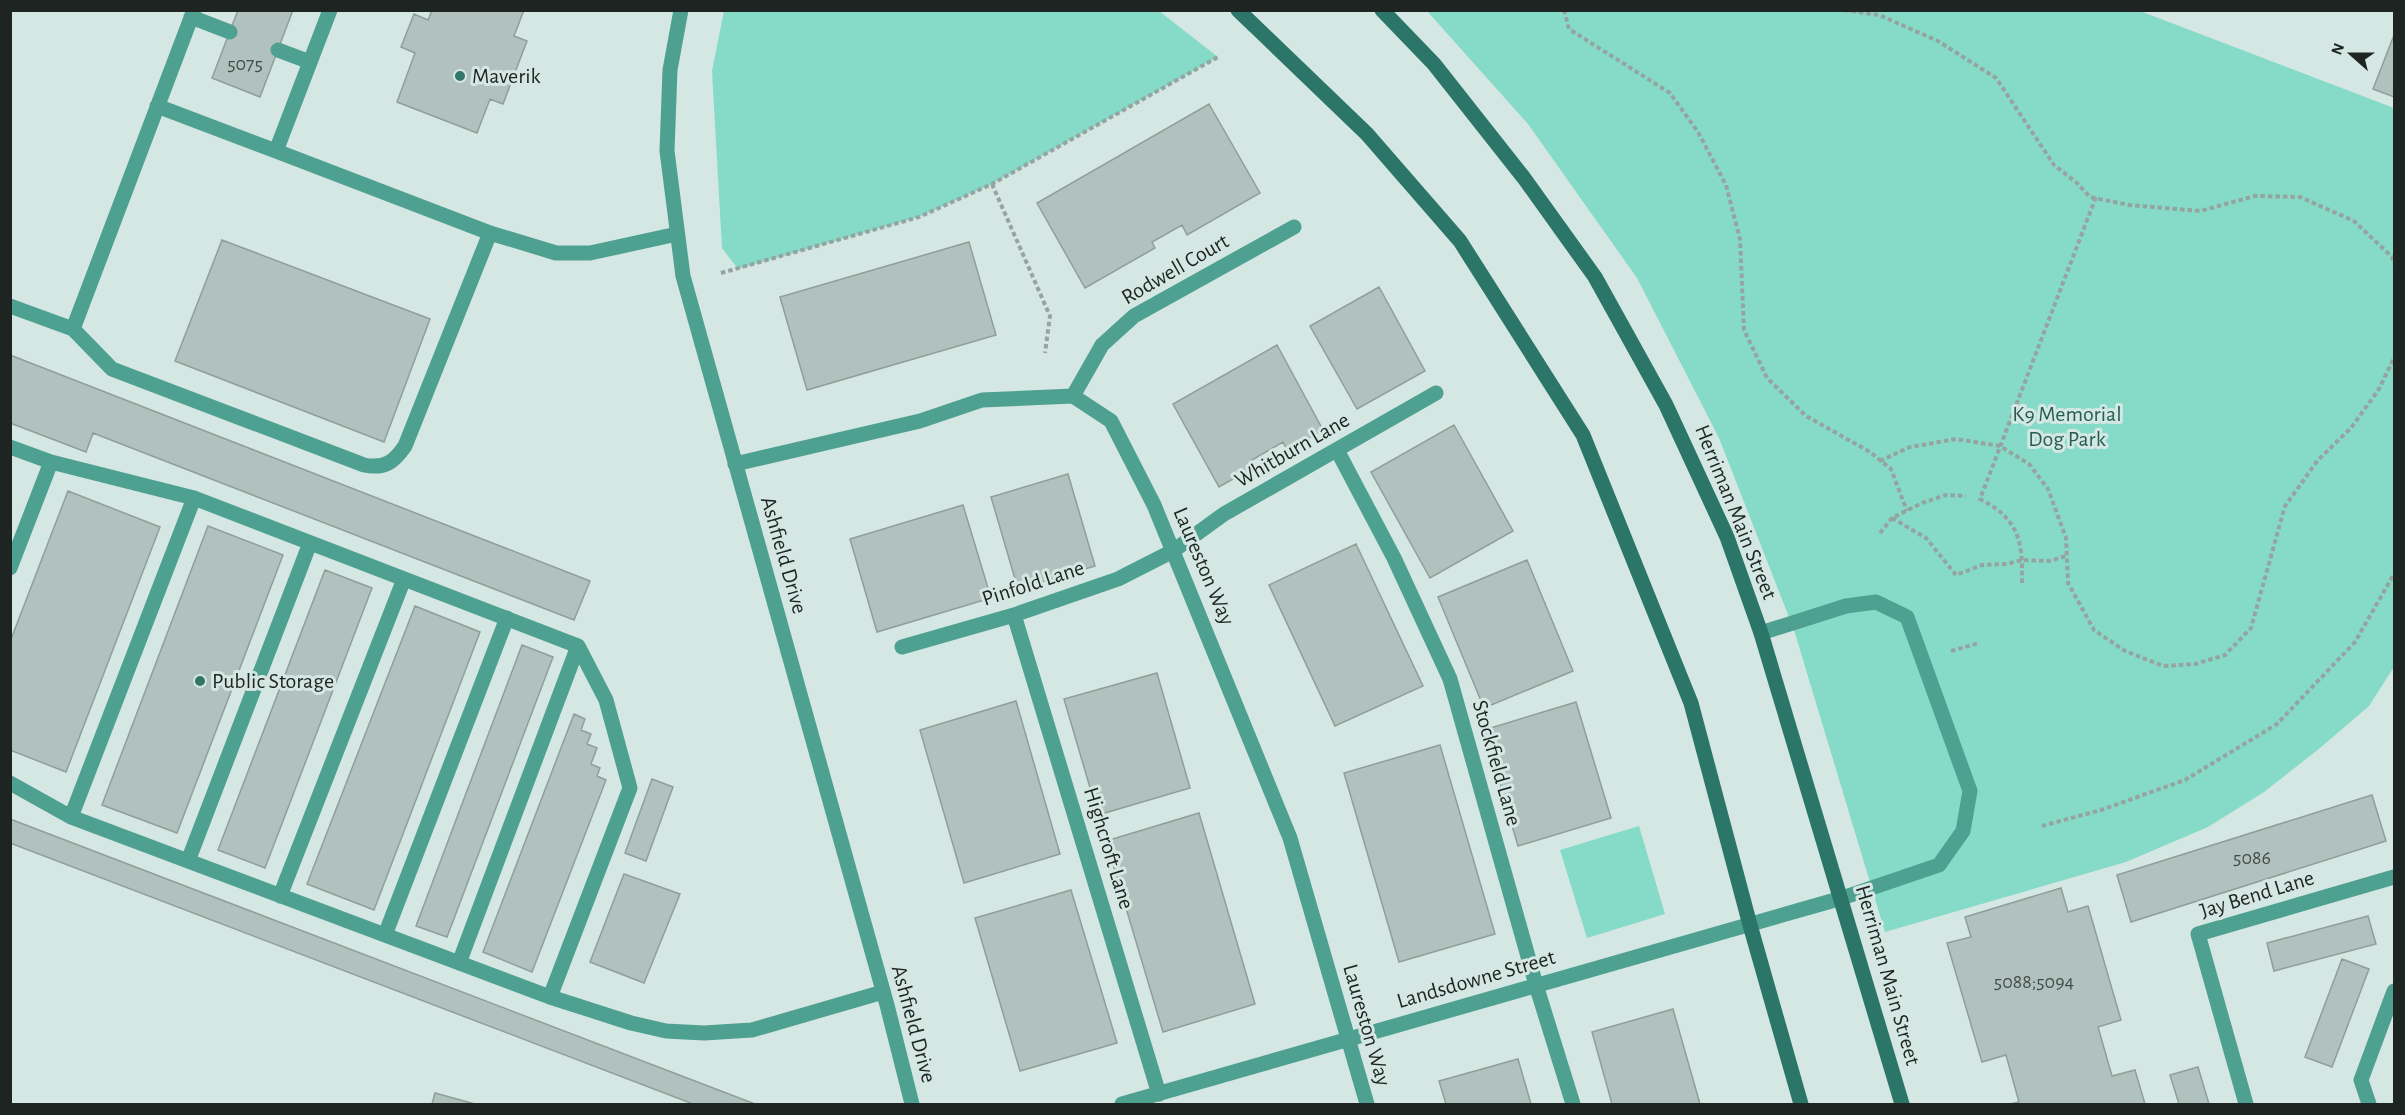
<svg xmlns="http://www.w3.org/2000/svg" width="2405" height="1115" font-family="'Alegreya Sans',sans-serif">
<rect width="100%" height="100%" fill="#d5e7e2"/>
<path fill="#85dbc8" d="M724,11H1159L1218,57L992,184L919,217L738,269L722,248L712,71Z
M1427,11H2140L2394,108V667L2369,706L2320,748L2264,792L2208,827L2126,862L1885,932L1794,630L1719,438L1637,278L1528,124Z
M1639,826L1665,914L1587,938L1560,850Z"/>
<path fill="#b1c2be" stroke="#8e9f9a" stroke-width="1.5" d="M238,10H293L260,97L212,78Z
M432,10H524L514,36L527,41L503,104L490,99L477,133L397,102L415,53L401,47L414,14L428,20Z
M2394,35V97L2373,89Z
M1209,104L1260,193L1187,235L1182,225L1152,242L1155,248L1085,288L1037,203Z
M222,240L430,319L384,442L175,361Z
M969,242L996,335L807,390L780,297Z
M1379,287L1425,371L1357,409L1310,326Z
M1277,345L1323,430L1287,450L1283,442L1252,460L1256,466L1219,487L1173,404Z
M10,355L590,581L574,620L93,433L86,452L10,423Z
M1454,425L1513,531L1430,578L1371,472Z
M1068,474L1095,566L1018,589L991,497Z
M68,491L160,527L66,772L10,750V642Z
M963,505L991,598L877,632L850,539Z
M208,526L283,555L177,833L102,805Z
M1356,544L1423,686L1335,726L1269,585Z
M1527,560L1573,671L1484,708L1438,597Z
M325,570L372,588L265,868L218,850Z
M415,606L480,632L374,910L307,884Z
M522,645L553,657L447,937L416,926Z
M1157,673L1190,788L1098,815L1064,699Z
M1016,701L1060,854L964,883L920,730Z
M1576,702L1611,818L1518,846L1484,730Z
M574,714L585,719L581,730L591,734L587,744L597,748L591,764L600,768L597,776L606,780L532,972L483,952Z
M1440,745L1495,934L1399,962L1344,773Z
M652,779L673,787L646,861L625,853Z
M2372,795L2386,841L2131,922L2117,875Z
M1199,813L1255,1004L1163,1032L1106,841Z
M10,819L755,1104H693L10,843Z
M624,874L680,894L644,983L590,962Z
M2061,888L2068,912L2088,906L2121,1020L2098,1027L2112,1076L2135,1070L2145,1104H2010L2019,1102L2006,1055L1982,1062L1947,943L1971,937L1965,917Z
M1071,890L1117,1043L1020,1071L975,918Z
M2368,916L2376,944L2274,971L2267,943Z
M2342,959L2369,969L2332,1067L2305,1057Z
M1673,1009L1700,1104H1612L1592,1032Z
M1518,1059L1531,1104H1446L1439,1081Z
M2198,1067L2209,1104H2179L2170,1075Z
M435,1093L475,1104H432Z"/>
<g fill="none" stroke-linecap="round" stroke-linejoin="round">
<path stroke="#96a4a1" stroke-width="4" stroke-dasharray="4.5 3" stroke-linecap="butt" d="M1564,10L1569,29L1670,93L1698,132L1726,185L1740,239L1744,330L1767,378L1806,416L1870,452L1891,469L1907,511
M1844,10L1879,15L1938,41L1996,78L2054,165L2077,183L2090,197L2129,205L2200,211L2255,196L2300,197L2354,221L2392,257L2394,264
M992,184L1050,316L1045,353
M721,273L919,217L992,184L1218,57
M1880,461L1910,447L1956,439L2000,446L2029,464L2048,489L2066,538L2068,583L2094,630L2125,651L2163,666L2195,664L2225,655L2251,628L2285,506L2318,460L2351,428L2379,389L2394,358
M1892,518L1926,538L1956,575L1982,565L2007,564L2022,560L2049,561L2066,556
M1880,533L1892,518L1922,503L1946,495L1966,496
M2022,583C2023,541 2019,519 1980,499L2096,197
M1951,651L1979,643
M2042,826L2101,810L2185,780L2277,724L2355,642L2394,574"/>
<path stroke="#4ea090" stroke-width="15" d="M330,10L276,151L490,233L556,253H590L677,234
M191,17L230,32
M278,50L310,62
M157,106L276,151
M10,306L73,329L194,10
M73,329L112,369L364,465C385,469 394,462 405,446L490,233
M1073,396L1102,345L1134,316L1294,227
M10,447L51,462L194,498L578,646L606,700L630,788L550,997
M1337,450L1394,558L1450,679L1536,985L1573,1104
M10,568L51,462
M1014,615L1159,1094
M1761,633L1846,606L1876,602L1907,617L1970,791L1963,831L1939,865L1842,898
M902,647L1014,615L1118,579L1173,551L1224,514L1436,393
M10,783L71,817L550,997L631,1023L666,1031L704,1033L752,1030L883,992
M71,817L194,498
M188,861L310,543
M280,896L404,579
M385,935L507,618
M459,963L578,646"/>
<path stroke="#4ea090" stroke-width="15" d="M735,464L920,421L982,400L1073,396L1111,421L1154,505L1290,838L1367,1104
M1122,1104L1842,898
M2246,1104L2198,934L2394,877
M2369,1104L2361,1080L2394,991"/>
<path stroke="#4ea090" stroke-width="15" d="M681,10L670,70L667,151L683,276L887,1005L912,1104"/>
<path stroke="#2b7668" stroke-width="15" d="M1238,10L1367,134L1460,241L1583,435L1691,703L1750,925L1801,1104
M1382,10L1434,64L1524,178L1595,277L1666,405L1727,537L1761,633L1902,1104"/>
</g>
<g fill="#327668" stroke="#d5e7e2" stroke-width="2">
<circle cx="460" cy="76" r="6"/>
<circle cx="200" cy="681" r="6"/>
</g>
<g text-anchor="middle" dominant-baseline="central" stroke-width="6" stroke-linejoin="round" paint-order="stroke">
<g font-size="20" fill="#424c49">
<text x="245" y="64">5075</text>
<text x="2252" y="858">5086</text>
<text x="2034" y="982">5088;5094</text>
</g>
<g font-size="22" fill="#1d2422" stroke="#d5e7e2" text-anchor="start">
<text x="472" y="76">Maverik</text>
<text x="212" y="681">Public Storage</text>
</g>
<g font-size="22" fill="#1d2422" stroke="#d5e7e2">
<text transform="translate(1175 269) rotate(-30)">Rodwell Court</text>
<text transform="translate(1292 450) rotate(-30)">Whitburn Lane</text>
<text transform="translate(1736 512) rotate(68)">Herriman Main Street</text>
<text transform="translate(784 555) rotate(74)">Ashfield Drive</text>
<text transform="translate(1204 566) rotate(67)">Laureston Way</text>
<text transform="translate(1033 583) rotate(-18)">Pinfold Lane</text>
<text transform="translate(1497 763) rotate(74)">Stockfield Lane</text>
<text transform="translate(1109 848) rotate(73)">Highcroft Lane</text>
<text transform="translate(2257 894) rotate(-17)">Jay Bend Lane</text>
<text transform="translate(1888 975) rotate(74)">Herriman Main Street</text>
<text transform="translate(1476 979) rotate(-16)">Landsdowne Street</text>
<text transform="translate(914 1024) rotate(75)">Ashfield Drive</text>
<text transform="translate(1367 1025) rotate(74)">Laureston Way</text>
</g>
<g font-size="22" fill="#255f54" stroke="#d5e7e2">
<text x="2067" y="414">K9 Memorial<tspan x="2067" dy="25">Dog Park</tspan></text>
</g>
</g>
<rect width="2405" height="1115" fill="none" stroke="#1d2422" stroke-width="24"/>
<g transform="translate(2351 54) rotate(291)" stroke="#d5e7e2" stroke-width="4.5" paint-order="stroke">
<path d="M0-4.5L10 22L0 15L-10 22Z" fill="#1d2422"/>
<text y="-9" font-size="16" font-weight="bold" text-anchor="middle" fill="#1d2422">N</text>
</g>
</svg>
